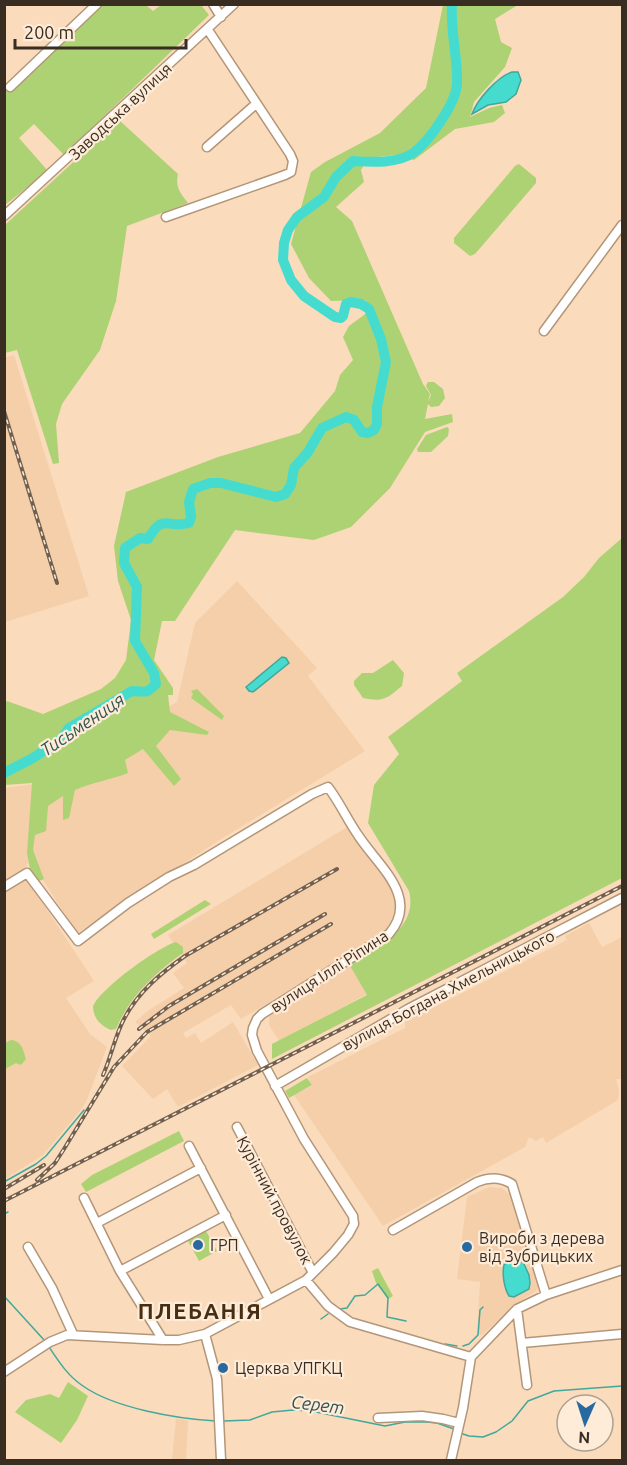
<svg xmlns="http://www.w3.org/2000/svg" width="627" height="1465" font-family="Ubuntu,sans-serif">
<rect width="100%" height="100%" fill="#fadbbc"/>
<path fill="#f4cfaa" d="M14,355L89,596L5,622L4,358Z
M237,581L317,668L308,676L365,751L218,841L77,933L30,860L22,874L5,885V788L34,784L177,702L195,623Z
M349,826L394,893L397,903L396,914L388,930L241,1019L231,1005L183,1033L186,1038L195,1033L201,1043L233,1022L258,1065L178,1107L167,1089L153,1099L122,1066L151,1036L135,1022L149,1010L184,988L173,973L187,963L168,935Z
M26,878L94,981L66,998L90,1034L107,1047L86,1102L80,1111L43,1155L5,1179V892Z
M589,923L602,947L622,937V1079H616L619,1089L618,1100L546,1143L543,1137L536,1141L529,1137L525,1147L383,1226L294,1095L312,1086L308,1077L405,1028V1022L567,940L565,936Z
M349,964L367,994L279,1041L269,1025V1015Z
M489,1187L502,1188L510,1195L538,1287L536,1291L514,1305L482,1335L477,1334L480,1282L457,1279L467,1197Z
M176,1419L188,1420L186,1460H172Z"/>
<path fill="#add274" d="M103,5H146L153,11L161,5H201L209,15L64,155L34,124L19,138L48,171L5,205V89L7,87L13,91Z
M443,5H518L495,19L501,42L512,48L505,67L474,102L470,117L489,108L502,105L505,113L494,122L455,129L414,160L396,155L368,158L361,170L364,182L336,207L352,221L423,384L430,394L428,402L431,395L426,386L428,382H434L443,389L445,398L439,406L431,407L428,404L425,419L452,414L453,422L425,432L390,488L351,527L314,540L235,530L175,621H162L154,660L173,688V695H168L170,712L209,732L207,735L170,730L156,746L181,779L174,786L143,749L125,760L128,773C110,780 93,782 75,790L69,818L63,820V796L48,806L46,831L35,835L33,850L44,879L39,881L30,869L27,853L32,783L5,785V703L7,701L43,714L101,689L115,678L126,660L131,620L118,581L114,546L126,492L218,457L300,433L335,391L340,375L353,360L343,337L349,326L372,309L365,300L331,301L309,278L291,244L311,172L325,162L380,133L426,88Z
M119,120L178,174C175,187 180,193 188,203L127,226L116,301L100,350L62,404L56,424L59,463L53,464L17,350L5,353V225Z
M519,164L536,178V183L475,254L470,256L454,243V238L515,166Z
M447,427L449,429L448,436L431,452H418L417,449L426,435Z
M622,538V878L272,1059V1044L367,995L349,964C376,947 419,929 409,891L368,823L374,785L399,754L388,737L462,681L457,673L563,597L584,577L599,558Z
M393,660L404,673L402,686C386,699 384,702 363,698L354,685V681L362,673H373Z
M197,689L224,716L222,720L191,698L193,694L191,691Z
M205,900L211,904L154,939L151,934Z
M176,942L183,947V953C155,973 130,996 116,1029L111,1030C100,1025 94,1019 93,1007C98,990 158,947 176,942Z
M11,1040C22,1041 23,1050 26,1059L21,1065L16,1063L5,1069V1043Z
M307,1078L312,1085L289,1098L285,1091Z
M179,1131L184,1141L86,1192L81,1184L92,1175Z
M206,1231L217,1251L199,1261L188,1241Z
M378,1268L393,1296L388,1299L376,1283L372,1271Z
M68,1382L88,1396L77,1420L61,1443L15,1412L26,1400L50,1394L59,1398Z"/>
<path fill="#45dccf" stroke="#41a89b" stroke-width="1.5" d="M512,72H518L521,80L516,94L506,102L488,105L472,114C477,100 497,77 512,72Z
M282,657L286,658L289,663L253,692L249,691L246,687Z
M510,1260L523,1262L529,1275L530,1283L529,1289L514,1297L509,1296C504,1288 502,1274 504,1265Z"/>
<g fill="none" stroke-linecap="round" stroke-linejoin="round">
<path stroke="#41a89b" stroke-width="1.5" d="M4,1182L36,1164L46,1156L84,1110
M4,1214L8,1212
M4,1296L45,1341
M340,1309L347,1308L355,1296L365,1295L378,1284L388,1298L387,1317L406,1321
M321,1319L328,1314
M445,1344L457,1346
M463,1346L469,1344L478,1335L480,1310L483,1307
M49,1347C59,1362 68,1376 83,1386C114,1408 177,1419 216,1421
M224,1421L250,1420L272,1412L293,1410L311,1411L385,1426L405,1422H427L437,1423L454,1429
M460,1433L469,1436L483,1437L496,1432L512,1421L528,1401L554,1391L622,1386"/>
<path stroke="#45dccf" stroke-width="10" d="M4,773L33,758L60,740L69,728L132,691C146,691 145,695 156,684L154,673L135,641L137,587L124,563L125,548L140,538L148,539C164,512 166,529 189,523L191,517L189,502L193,489L210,483H221L276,497L285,494L291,485L294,468L308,452L322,428L346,417L354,420L362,432L368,433L374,430L377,424V407L386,362L381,339L369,309L361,304L351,302L346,304L343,316L341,318L335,317L304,296L291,280L283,260L284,243L288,230L297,217L324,197L336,177L353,161C371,162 397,164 413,153C429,142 456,103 457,84C458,57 450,31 452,4"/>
<g stroke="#b39679" stroke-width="11">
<path id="minor" d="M213,4L221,17
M10,87L97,4
M207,147L256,104
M4,216L234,4
M166,217L285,175L291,172L293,161L290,154L208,30
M544,331L622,225
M4,887L27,873L78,941L128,903L169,877L194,865L312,794L328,787C340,803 347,819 358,835C377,865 421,897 389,934L262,1014L257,1019L253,1028L252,1035L257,1051L304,1139L353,1216L354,1224L348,1235L333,1253L306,1280L205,1334L179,1340H163L67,1335L50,1342L4,1372
M275,1086L408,1009L622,898
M237,1127L313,1273
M189,1146L269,1299
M84,1198L120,1271L163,1340
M97,1223L201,1168
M393,1230L477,1182C489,1177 501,1177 512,1184L546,1295
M28,1247L52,1288L73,1334
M120,1271L226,1215
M306,1280L328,1306L350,1322L471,1357
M517,1309L527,1385
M205,1334L217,1379L221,1460
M522,1343L622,1334
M471,1357L517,1309L546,1295L622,1270
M378,1418L422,1416L443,1419L459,1423
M451,1460L463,1408L471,1357"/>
</g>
<use href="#minor" stroke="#fff" stroke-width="8"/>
<g stroke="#72604f" stroke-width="4">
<path id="rail" d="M4,411L57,583
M139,1029L169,1006L325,914
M103,1075C111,1057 115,1036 124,1019C138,992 161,973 185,956L337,869
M37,1180L55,1163L64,1149L114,1067L147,1032L331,924
M4,1189L44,1165
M4,1201L622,886"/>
</g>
<use href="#rail" stroke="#feebd8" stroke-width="1.5" stroke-dasharray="4.5" stroke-linecap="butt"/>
</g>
<g fill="#286aa0" stroke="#feebd8" stroke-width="2">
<circle cx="198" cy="1245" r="6"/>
<circle cx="467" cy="1247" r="6"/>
<circle cx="223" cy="1368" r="6"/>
</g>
<g text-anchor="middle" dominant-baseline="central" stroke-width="4.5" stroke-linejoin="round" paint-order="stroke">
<g font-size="16" fill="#392d21" stroke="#feebd8">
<text transform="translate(120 111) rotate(-43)">Заводська вулиця</text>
<text transform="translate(329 971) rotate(-33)">вулиця Іллі Ріпина</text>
<text transform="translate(448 990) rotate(-28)">вулиця Богдана Хмельницького</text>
<text transform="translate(275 1200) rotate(62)">Курінний провулок</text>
</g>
<g font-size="16" fill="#392d21" stroke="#feebd8" text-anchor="start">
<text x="479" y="1238">Вироби з дерева<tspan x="479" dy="18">від Зубрицьких</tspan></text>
<text x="210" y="1245">ГРП</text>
<text x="235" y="1368">Церква УПГКЦ</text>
</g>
<g font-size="18" font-style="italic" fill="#345450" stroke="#feebd8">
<text transform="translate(82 724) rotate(-34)">Тисьмениця</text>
<text transform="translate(318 1404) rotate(7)">Серет</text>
</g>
<g font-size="22" font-weight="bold" letter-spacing="1.5" fill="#462e13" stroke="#feebd8">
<text x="200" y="1310">ПЛЕБАНІЯ</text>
</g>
</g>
<rect width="627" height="1465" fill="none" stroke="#392d21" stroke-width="12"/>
<g transform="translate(585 1423) rotate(183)"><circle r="28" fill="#feebd8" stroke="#af9f8f" stroke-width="1.5"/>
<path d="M0-4.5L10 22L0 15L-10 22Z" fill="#286aa0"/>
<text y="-9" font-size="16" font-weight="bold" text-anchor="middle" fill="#392d21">N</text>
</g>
<path d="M15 39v9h171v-9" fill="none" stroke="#392d21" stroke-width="3"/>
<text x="24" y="39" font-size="18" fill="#392d21" stroke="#feebd8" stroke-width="4.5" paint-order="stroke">200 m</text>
</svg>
